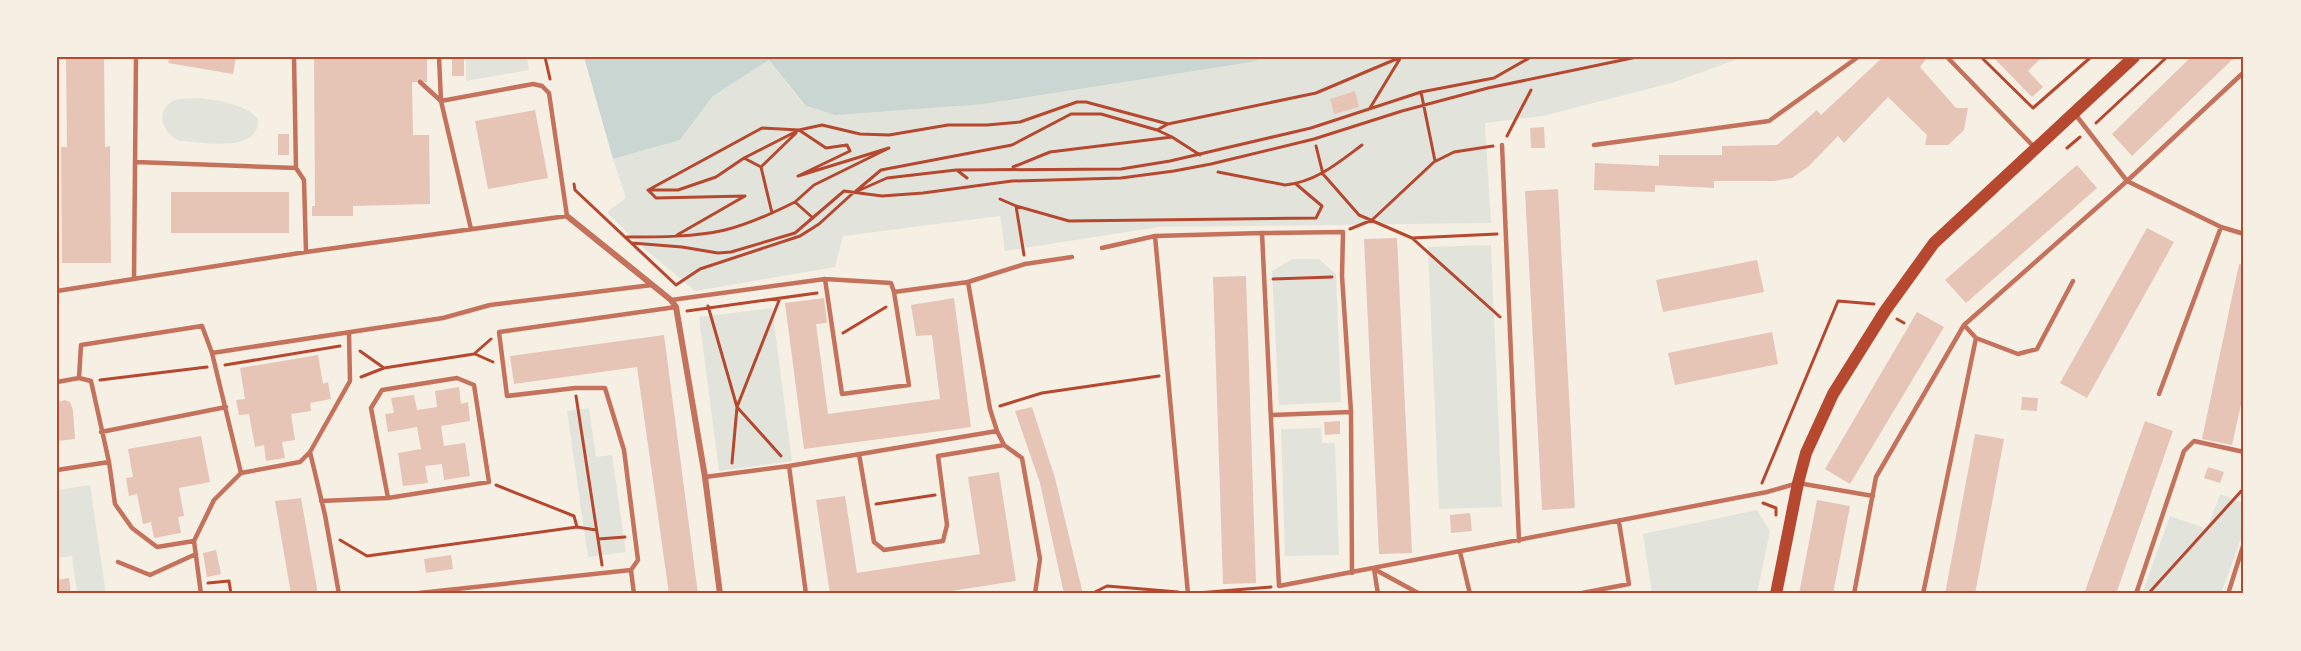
<svg xmlns="http://www.w3.org/2000/svg" width="2301" height="651" font-family="'Fira Sans',sans-serif">
<rect width="100%" height="100%" fill="#f6efe4"/>
<path fill="#e2e4dc" d="M466,57H527L529,70L466,81Z
M1268,57H1743L1675,82L1543,116L1485,123L1491,223L1159,227L1005,251L1000,216L843,236L835,267L695,291L639,244L607,212L626,198L613,159L680,140L713,96L769,60L804,105L984,104L1252,62Z
M196,98C217,100 244,103 258,119C260,154 202,142 181,141C164,136 153,112 173,101C180,98 189,99 196,98Z
M1491,245L1502,507L1439,509L1428,247Z
M1292,259H1319L1336,274L1341,402L1279,405L1272,271Z
M772,308L792,461L719,471L699,317Z
M589,408L596,457L612,455L626,552L588,557L567,411Z
M1321,428L1322,443H1335L1339,555L1285,556L1281,429Z
M90,485L106,594H77L72,556L57,558V490Z
M2220,494L2244,503V530L2221,594H2142L2170,516L2207,529Z
M1757,510L1770,531L1757,594H1652L1643,534Z"/>
<path fill="#c9d6d2" d="M584,57H1268L1252,62L984,104L835,115L805,105L769,60L713,96L680,140L613,159Z"/>
<path fill="#e6c5b7" d="M66,57H104L105,147L110,146L111,263H62L61,147H67Z
M170,57H236L233,74L168,63Z
M314,57H427V82H412L413,135H429L430,204L353,206V216H312V206H315Z
M452,57H464V76H452Z
M1883,57H1924L1926,59L1920,67L1956,108H1968L1964,130L1948,145H1925L1927,135L1888,97L1844,143L1838,136L1809,166L1792,178L1774,181H1714V188L1655,185V192L1594,190L1595,163L1659,166V155H1722V146L1777,145L1817,110L1821,115Z
M1993,57H2042L2028,71L2043,87L2032,97Z
M2191,57H2235L2132,156L2112,134Z
M1355,91L1359,107L1334,114L1330,99Z
M535,110L548,178L488,189L475,121Z
M1544,127L1545,148H1531L1530,128Z
M278,134H289V155H278Z
M2077,165L2097,188L1966,303L1945,280Z
M1558,189L1575,508L1542,510L1525,191Z
M171,192H289V233H171Z
M2147,228L2174,242L2087,398L2060,383Z
M1397,238L1412,553L1379,554L1364,239Z
M1757,260L1764,292L1663,312L1656,280Z
M2239,264L2244,265V391L2232,445L2202,439Z
M1246,276L1256,583L1223,584L1213,277Z
M824,298L827,323L816,324L828,414L940,399L932,335L916,336L911,305L954,298L971,427L804,449L785,303Z
M1917,312L1944,327L1850,484L1825,469Z
M1772,332L1778,364L1675,385L1668,353Z
M664,335L698,594H669L637,367L514,384L510,356Z
M318,355L323,384L328,382L331,399L310,403L311,411L291,414L295,440L282,442L285,458L266,461L264,445L255,447L249,414L239,415L236,400L245,399L240,368Z
M459,387L461,404L468,402L470,421L441,426L444,446L465,443L470,476L444,480L442,464L425,466L428,483L403,486L398,453L421,449L417,427L388,432L385,414L394,413L391,398L414,395L417,410L437,407L435,391Z
M2022,397L2038,398L2037,411L2021,410Z
M65,400L70,402L73,410L75,439L57,441L58,402Z
M1032,407L1055,478L1083,594H1064L1040,483L1015,411Z
M1340,421V434L1325,435L1324,422Z
M2145,421L2173,431L2116,594H2084Z
M1975,434L2004,439L1975,594H1945Z
M201,436L210,482L179,488L184,516L178,517L181,533L154,538L151,522L143,524L137,494L129,496L126,478L133,477L128,449Z
M2208,467L2224,472L2220,483L2204,478Z
M999,472L1016,581L932,594H830L816,500L845,496L857,573L980,554L968,477Z
M301,498L318,594H291L275,501Z
M1817,500L1850,506L1833,594H1799Z
M1470,513L1472,531L1451,533L1450,515Z
M216,550L221,574L207,577L203,553Z
M451,555L453,569L426,573L424,559Z
M69,578L71,594H57V580Z"/>
<g fill="none" stroke-linecap="round" stroke-linejoin="round">
<path stroke="#b5482f" stroke-width="3" d="M545,57L550,79
M1981,57L2033,108L2091,57
M1370,108L1401,57
M2096,123L2167,57
M1157,130L1172,137L1200,155
M1507,136L1531,90
M1316,146L1323,174L1359,215L1412,238L1500,317
M2067,148L2080,137
M744,158L761,167L772,213
M1436,161L1454,152L1493,146
M761,167L796,133
M1013,167L1050,152L1172,137
M958,171L967,178
M1218,172L1285,185C1316,182 1338,163 1362,145
M574,184L575,190L676,285
M1296,184L1322,206L1316,218
M650,189L762,128L799,130L826,148L847,145L850,151L798,176L889,148L814,185L795,202
M648,190H678L716,177L744,158L799,130L822,125L860,134L889,135L948,125H987L1020,122L1077,102H1086L1168,124
M648,190L656,198L745,196L677,235
M856,191L881,170L1012,145L1071,114H1101L1157,130L1168,124L1316,93L1401,57
M1000,199L1016,206L1069,221L1316,218
M1016,206L1024,255
M1350,229L1372,220L1435,161L1421,92
M627,237C657,237 696,237 725,230C750,224 773,213 795,202L813,218
M1412,238L1497,234
M632,243L682,247L718,253L731,252L795,233L844,191L882,196L923,193L1012,181L1121,178L1174,171L1211,164L1314,139L1402,111L1488,88L1637,57
M1273,279L1332,277
M676,285L700,269L800,236L819,224L853,193L887,178L956,170L1121,169L1170,161L1311,128L1421,92L1494,78L1531,57
M708,306L737,407L781,456
M687,311L817,293
M1897,319L1904,323
M843,333L886,307
M360,351L384,368L474,354L491,339
M475,354L493,362
M225,365L340,346
M361,377L384,368
M100,380L207,367
M576,396L602,565
M1000,406L1042,393L1159,376
M732,463L737,407L780,298
M1762,483L1838,301L1874,304
M496,485L574,516L577,527
M1763,503L1776,508V515
M876,504L935,495
M598,539L625,537
M340,540L367,556L577,527L596,530
M208,583L229,581L231,594
M1197,593L1271,587
M1091,594L1107,586L1178,592
M2148,594L2244,488"/>
<path stroke="#c5725c" stroke-width="4.5" d="M294,57L296,168L304,180L306,252
M439,57L441,101L471,229
M1947,57L2035,148
M2075,114L2127,181L2221,227L2244,234
M1502,145L1519,541
M1594,145L1769,121L1858,57
M136,162L296,168
M1155,236L1188,594
M1102,248L1155,236L1262,233
M134,278L136,57
M825,279L891,283L894,292
M968,282L1025,264L1072,257
M57,291L306,252L567,216L549,93L542,86L533,84L441,101L420,82
M671,300L825,279L842,394L909,385L894,292L968,282L990,409L997,431L789,466L705,477
M1976,338L2018,354L2037,349L2073,281
M212,353L241,473
M57,382L79,378L81,345L202,326L212,353L443,318L490,305L652,285
M2159,394L2221,227
M1272,415L1351,412
M997,431L1004,445L1022,458L1040,559L1035,594
M101,432L226,407
M310,452L325,515L339,594
M859,454L874,542L884,550L943,541L947,525L938,456L1004,445
M109,462L115,504L132,528L157,547L194,541
M789,466L806,594
M57,470L109,462L91,381L79,378
M321,501L388,498L489,482L474,385L457,378L382,390L371,408L388,498
M1460,552L1470,594
M118,562L150,575L196,554
M1374,569L1420,594
M1374,569L1378,594
M1352,573L1351,412L1342,276L1343,232L1262,233L1279,586L1767,492L1798,483L1873,496
M201,594L194,541L214,500L241,473L300,462L310,452L350,381L349,334
M410,594L631,570
M634,594L631,570L638,560L624,450L605,388H575L507,396L499,332L676,307
M1577,594L1629,584L1619,522
M1854,594L1876,477L1964,325L2127,181L2244,72
M1923,594L1976,338L1964,325
M2136,594L2184,451L2194,441L2244,452
M2228,594L2244,543"/>
<path stroke="#c5725c" stroke-width="6" d="M567,216L671,300L676,307L705,477L720,594"/>
<path stroke="#b5482f" stroke-width="12" d="M1776,594L1798,483L1806,453L1833,394L1885,311L1934,243L2134,57"/>
</g>
<rect width="2301" height="651" fill="none" stroke="#f6efe4" stroke-width="117"/>
<rect x="58" y="58" width="2184" height="534" fill="none" stroke="#b5482f" stroke-width="2"/>
</svg>
